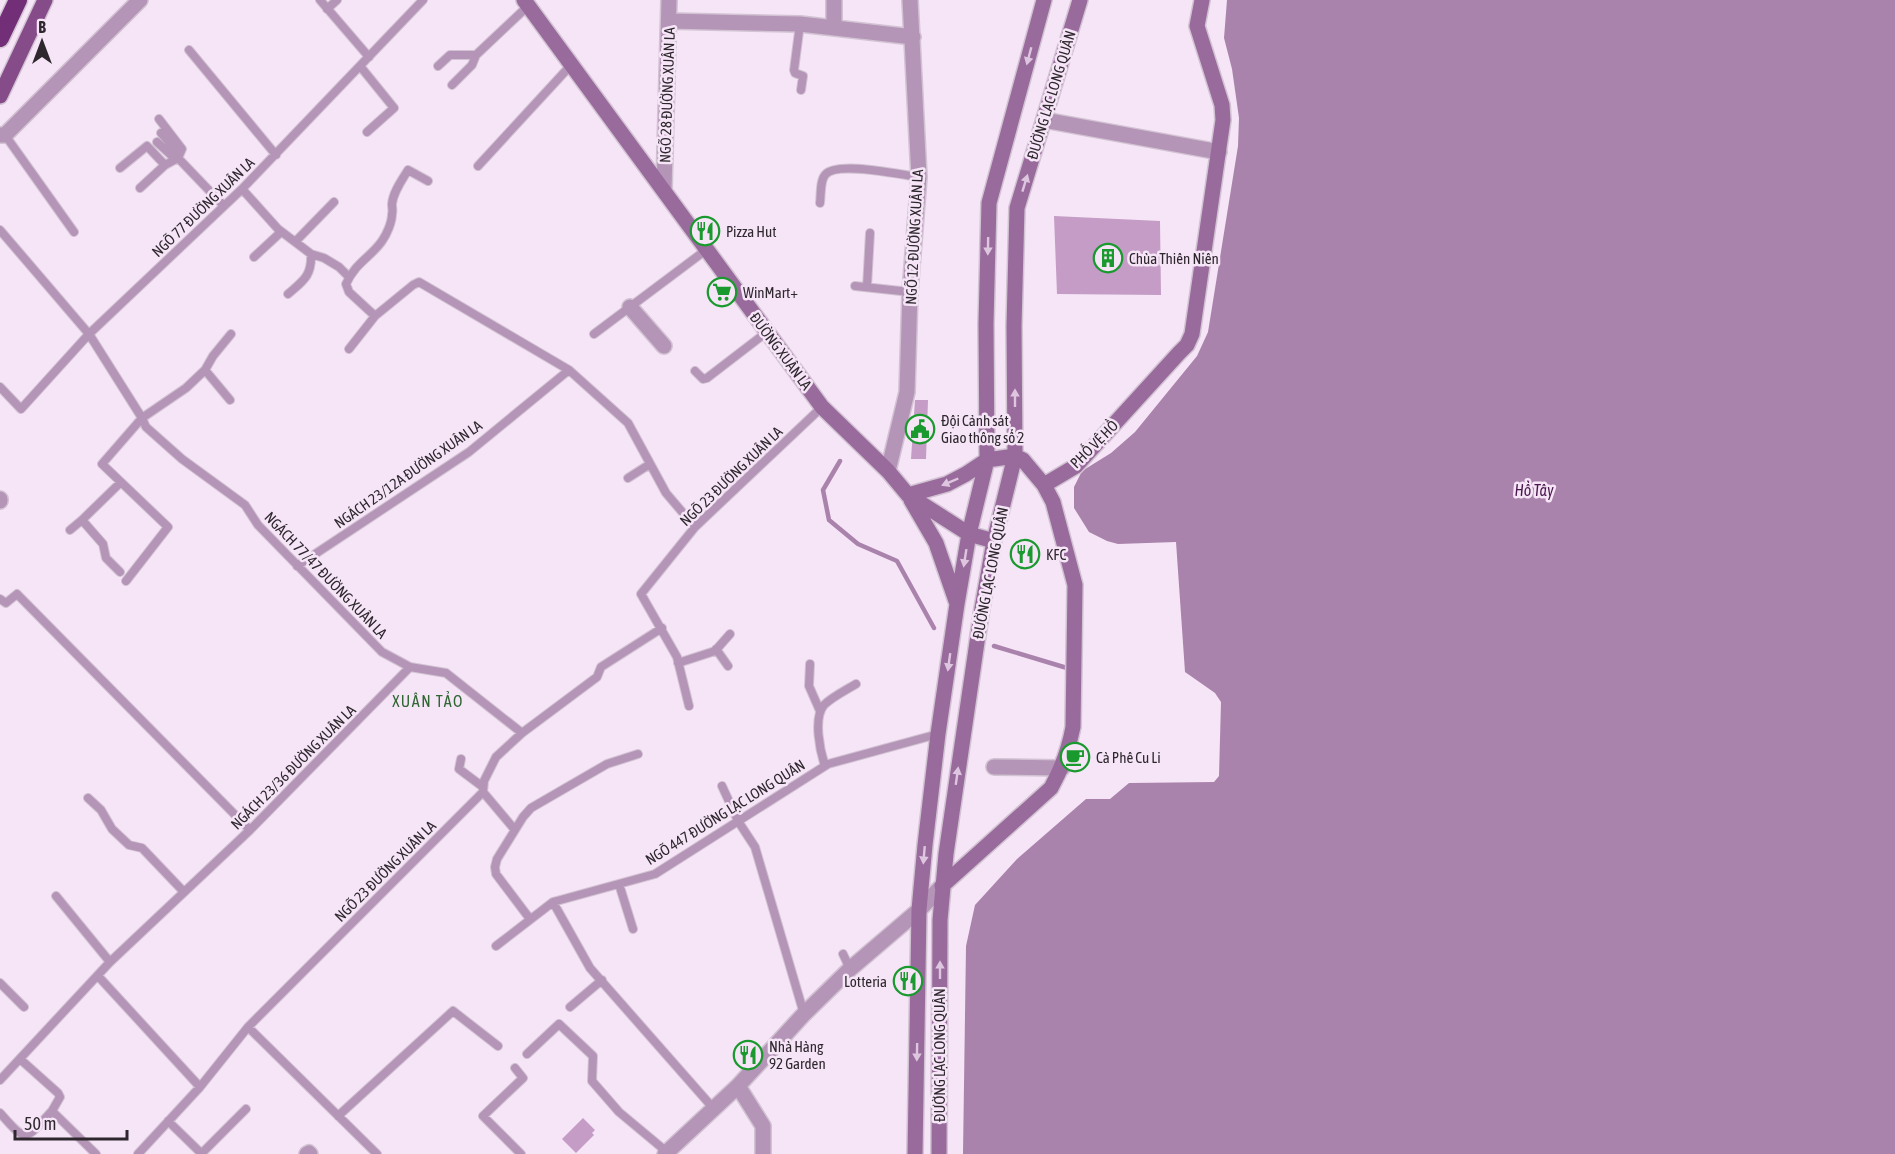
<svg xmlns="http://www.w3.org/2000/svg" width="1895" height="1154" font-family="'Asap Condensed',sans-serif">
<rect width="100%" height="100%" fill="#f6e5f7"/>
<path fill="#aa83ac" d="M1227,0H1895V1154H963L966,946L975,905L1017,859L1086,799H1110L1129,783L1214,782L1219,776L1221,702L1215,693L1185,672L1176,542L1118,544L1107,541L1089,532L1074,508V487L1082,471L1111,453L1135,432L1197,356L1208,332L1238,146L1239,118L1232,69L1224,38Z"/>
<g fill="none" stroke-linecap="round" stroke-linejoin="round">
<path stroke="#aa83ac" stroke-width="4.5" d="M840,461L823,490L829,520L858,544L897,561L934,628
M994,646L1067,668"/>
</g>
<path fill="#c49cc6" d="M1054,216L1160,221L1161,295L1057,294Z
M915,400H928L926,459H911Z
M583,1118L595,1130L592,1133L594,1135L576,1153L562,1139Z"/>
<g fill="none" stroke-linecap="round" stroke-linejoin="round">
<g stroke="#d2c3d3" stroke-width="10">
<path id="lane" d="M320,0L369,57
M327,9L337,0
M800,24L794,70L795,73L803,76L801,90
M189,50L276,155
M360,66L394,108L367,132
M438,66L450,55H476
M452,85L472,65L476,55L528,6
M159,119L182,149L178,158
M161,133L176,150L178,158
M5,135L74,232
M157,142L171,155L178,158
M478,166L572,64
M120,168L147,146L165,165L178,158L224,206
M428,181L408,170C402,180 393,192 392,204C392,208 393,211 392,214C392,222 387,234 382,241C371,257 355,263 346,284L349,292L375,316L413,285L419,282L569,370L628,423L666,493L695,527
M140,188L165,165
M242,189L278,229L311,254L324,258L339,267L349,277
M820,203C821,195 820,181 825,175C836,160 901,175 919,177
M0,230L89,334L142,418L146,427L182,459L245,505L258,525L382,652L410,667L446,673L522,733
M295,242L334,202
M254,257L281,232
M855,286L910,292
M867,287L870,233
M288,294C303,281 312,276 311,254
M594,334L706,250
M349,349L375,316
M695,371L703,379L707,378L767,332
M0,387L21,409L89,334L242,189L423,0
M230,400L205,370L213,356L231,334
M628,478L650,464
M70,530L82,520
M297,566L469,452L569,370
M120,572L106,558L103,544L82,520L120,483
M126,581L168,527L102,464L142,418L186,388L205,370
M0,599L6,603L17,594L250,830
M716,649L728,666
M678,663L715,651L730,634
M810,664L809,686L820,711
M689,706L677,657L641,594L695,527L822,407
M461,759L459,769L483,787
M825,766C820,751 813,718 824,705C832,697 846,690 856,684
M722,786L738,821L755,847L804,1014
M483,792L515,830
M88,798L101,810L112,829L129,845L142,848L184,892
M619,884L633,929
M56,896L110,962
M553,902L590,968L714,1109
M530,919L496,874L495,867L497,859L523,817L531,808L607,764L638,754
M496,946L553,902L655,874L828,764L938,734
M843,954L850,969
M98,976L200,1087
M0,983L24,1007
M570,1007L602,980
M248,1027L377,1154
M527,1054L559,1024L593,1056L592,1081L619,1112L667,1152
M20,1059L58,1093L60,1097L52,1111L96,1154
M515,1068L523,1078L483,1116L521,1154
M0,1080L110,962L250,830L410,667
M0,1113C27,1144 25,1140 52,1111
M338,1116L453,1011L498,1046
M168,1121L202,1154
M138,1154L200,1087L248,1027L483,792L484,781L496,757L522,733L597,677L601,667L662,628
M201,1154L246,1109"/>
</g>
<g stroke="#d2c3d3" stroke-width="18">
<path id="street" d="M834,0V26
M669,21L800,24L913,37
M1044,120L1219,152
M0,135H5L140,0
M664,189L669,0
M630,307L664,346
M888,471L907,392L910,292L919,177L910,0
M0,499V501
M994,767L1062,768
M738,1086L763,1126V1154
M307,1154L309,1153L310,1154
M665,1154L738,1086L804,1014L850,969L919,910L942,886"/>
</g>
<g stroke="#d2c3d3" stroke-width="18">
<path id="secondary" d="M524,0L822,407L888,471L908,495L969,534L994,541
M1044,485L1076,466L1179,353L1187,345L1192,334L1223,120L1222,105L1197,26L1202,0
M908,495L947,484L966,474L987,460L1015,456L1023,460L1044,485L1053,502L1075,585L1073,727C1069,749 1062,768 1051,788L942,886
M911,500L936,543L956,601
M915,1154L919,910L925,845L938,734L957,604L969,534L987,460L986,324L989,203L1044,0
M939,1154L940,920L946,854L982,608L994,541L1015,456L1014,326L1017,208L1080,0"/>
</g>
<g stroke="#d2c3d3" stroke-width="18">
<path id="primary" d="M0,96L45,0"/>
</g>
<g stroke="#d2c3d3" stroke-width="21">
<path id="highway" d="M0,38L18,0"/>
</g>
<use href="#lane" stroke="#b595b7" stroke-width="8"/>
<use href="#street" stroke="#b595b7" stroke-width="15"/>
<use href="#secondary" stroke="#996b9c" stroke-width="15"/>
<use href="#primary" stroke="#854c89" stroke-width="15"/>
<use href="#highway" stroke="#722f77" stroke-width="18"/>
</g>
<defs><path id="oneway-solid" d="M-6-.8H1V-3.2L6.5 0L1 3.2V.8H-6Z" transform="scale(1.5)"/></defs>
<g fill="#dfc6e0">
<use href="#oneway-solid" transform="translate(1029 56) rotate(105)"/>
<use href="#oneway-solid" transform="translate(1025 183) rotate(-73)"/>
<use href="#oneway-solid" transform="translate(988 246) rotate(91)"/>
<use href="#oneway-solid" transform="translate(1015 398) rotate(-90)"/>
<use href="#oneway-solid" transform="translate(950 482) rotate(157)"/>
<use href="#oneway-solid" transform="translate(965 558) rotate(99)"/>
<use href="#oneway-solid" transform="translate(949 662) rotate(98)"/>
<use href="#oneway-solid" transform="translate(957 776) rotate(-82)"/>
<use href="#oneway-solid" transform="translate(924 855) rotate(95)"/>
<use href="#oneway-solid" transform="translate(940 970) rotate(-90)"/>
<use href="#oneway-solid" transform="translate(917 1052) rotate(91)"/>
</g>
<defs>
<g id="restaurant-ring" transform="scale(1.5)"><circle r="9.5" fill="#f6e5f7" stroke="#1a9a2e" stroke-width="1.5"/><path d="M-5-6h1v4h1v-4h1v4h1v-4h1v5L-1.5 .5V6h-2V.5L-5-1ZM5-6V6H3V1.5H1.5Q1.5-4 5-6Z" fill="#1a9a2e"/></g>
<g id="building-ring" transform="scale(1.5)"><circle r="9.5" fill="#f6e5f7" stroke="#1a9a2e" stroke-width="1.5"/><path d="M-4-6H4V6H1V3H-1V6H-4ZM-2.5-4.3h1.7v1.8h-1.7ZM.8-4.3h1.7v1.8H.8ZM-2.5-1h1.7V.8h-1.7ZM.8-1h1.7V.8H.8Z" fill="#1a9a2e"/></g>
<g id="supermarket-ring" transform="scale(1.5)"><circle r="9.5" fill="#f6e5f7" stroke="#1a9a2e" stroke-width="1.5"/><path d="M-6-5.5h2.5l.6 2H6L4.5 2H-2.5L-4.4-4H-6ZM-1.5 3.2a1.3 1.3 0 1 0 .1 0ZM3 3.2a1.3 1.3 0 1 0 .1 0Z" fill="#1a9a2e"/></g>
<g id="civic-ring" transform="scale(1.5)"><circle r="9.5" fill="#f6e5f7" stroke="#1a9a2e" stroke-width="1.5"/><path d="M-.6-6.5H3V-4.5H.6V-3L4-1V1h2V6H-6V1h2V-1L-.6-3ZM-1.2 2.5V6h2.4V2.5Z" fill="#1a9a2e"/></g>
<g id="cafe-ring" transform="scale(1.5)"><circle r="9.5" fill="#f6e5f7" stroke="#1a9a2e" stroke-width="1.5"/><path d="M-5.5-4.5H6V0H3Q3 3.5 0 3.5H-2.5Q-5.5 3.5-5.5 0ZM3-3.2v2h1.7v-2ZM-6 4.5H4V6H-6Z" fill="#1a9a2e"/></g>
</defs>
<g fill-rule="evenodd">
<use href="#restaurant-ring" x="705" y="231"/>
<use href="#building-ring" x="1108" y="258"/>
<use href="#supermarket-ring" x="722" y="292"/>
<use href="#civic-ring" x="920" y="429"/>
<use href="#restaurant-ring" x="1025" y="554"/>
<use href="#cafe-ring" x="1075" y="757"/>
<use href="#restaurant-ring" x="908" y="981"/>
<use href="#restaurant-ring" x="748" y="1055"/>
</g>
<g text-anchor="middle" dominant-baseline="central" stroke-width="5" stroke-linejoin="round" paint-order="stroke">
<g font-size="15" fill="#2e272e" stroke="#f6e5f7">
<text transform="translate(667 95) rotate(-88)">NGÕ 28 ĐƯỜNG XUÂN LA</text>
<text transform="translate(1051 95) rotate(-73)">ĐƯỜNG LẠC LONG QUÂN</text>
<text transform="translate(203 207) rotate(-44)">NGÕ 77 ĐƯỜNG XUÂN LA</text>
<text transform="translate(914 237) rotate(-87)">NGÕ 12 ĐƯỜNG XUÂN LA</text>
<text transform="translate(781 351) rotate(53)">ĐƯỜNG XUÂN LA</text>
<text transform="translate(1094 444) rotate(-45)">PHỐ VỆ HỒ</text>
<text transform="translate(408 474) rotate(-35)">NGÁCH 23/12A ĐƯỜNG XUÂN LA</text>
<text transform="translate(731 476) rotate(-44)">NGÕ 23 ĐƯỜNG XUÂN LA</text>
<text transform="translate(990 573) rotate(-79)">ĐƯỜNG LẠC LONG QUÂN</text>
<text transform="translate(326 575) rotate(46)">NGÁCH 77/47 ĐƯỜNG XUÂN LA</text>
<text transform="translate(293 767) rotate(-45)">NGÁCH 23/36 ĐƯỜNG XUÂN LA</text>
<text transform="translate(725 812) rotate(-32)">NGÕ 447 ĐƯỜNG LẠC LONG QUÂN</text>
<text transform="translate(385 871) rotate(-45)">NGÕ 23 ĐƯỜNG XUÂN LA</text>
<text transform="translate(939 1055) rotate(-90)">ĐƯỜNG LẠC LONG QUÂN</text>
</g>
<g font-size="15" fill="#2e272e" stroke="#f6e5f7" text-anchor="start">
<text x="726" y="231">Pizza Hut</text>
<text x="1129" y="258">Chùa Thiên Niên</text>
<text x="743" y="292">WinMart+</text>
<text x="941" y="420">Đội Cảnh sát<tspan x="941" dy="17">Giao thông số 2</tspan></text>
<text x="1046" y="554">KFC</text>
<text x="1096" y="757">Cà Phê Cu Li</text>
<text x="887" y="981" text-anchor="end">Lotteria</text>
<text x="769" y="1046">Nhà Hàng<tspan x="769" dy="17">92 Garden</tspan></text>
</g>
<g font-size="16" font-style="italic" fill="#48174b" stroke="#f6e5f7">
<text x="1534" y="490">Hồ Tây</text>
</g>
<g font-size="16" letter-spacing="1.5" fill="#2f6632" stroke="#f6e5f7">
<text x="428" y="701">XUÂN TẢO</text>
</g>
</g>
<g transform="translate(42 42)" stroke="#f6e5f7" stroke-width="4.5" paint-order="stroke">
<path d="M0-4.5L10 22L0 15L-10 22Z" fill="#2e272e"/>
<text y="-9" font-size="16" font-weight="bold" text-anchor="middle" fill="#2e272e">B</text>
</g>
<path d="M15 1130v9h112v-9" fill="none" stroke="#2e272e" stroke-width="3"/>
<text x="24" y="1130" font-size="18" fill="#2e272e" stroke="#f6e5f7" stroke-width="4.5" paint-order="stroke">50 m</text>
</svg>
